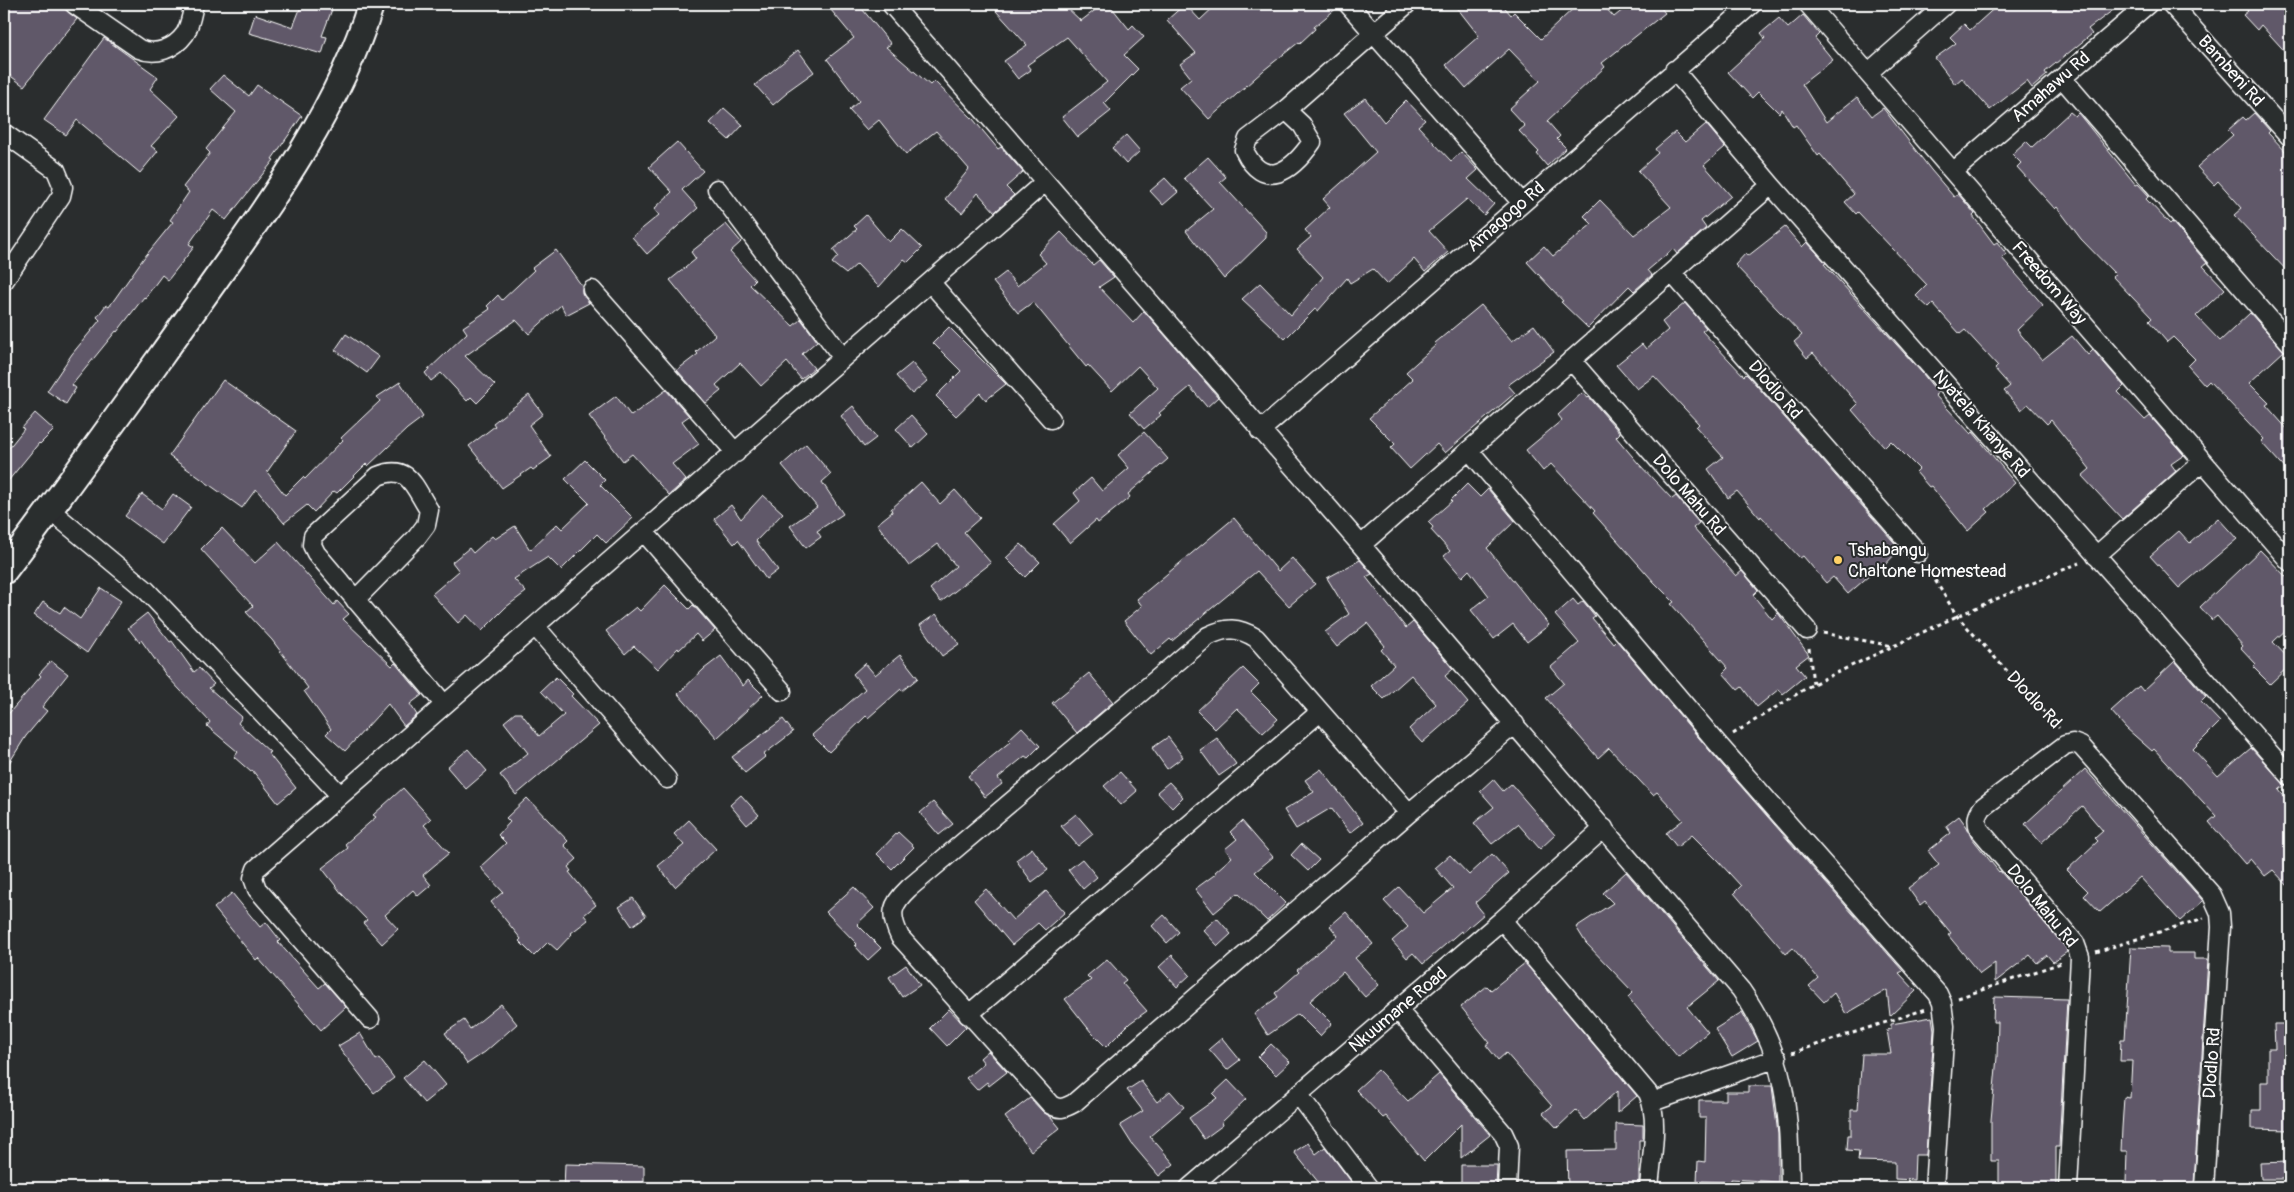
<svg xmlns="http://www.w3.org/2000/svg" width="2294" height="1192" font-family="Pangolin,sans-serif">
<rect width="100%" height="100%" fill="#2a2d2e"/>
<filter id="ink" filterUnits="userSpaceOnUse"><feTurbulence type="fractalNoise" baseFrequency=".02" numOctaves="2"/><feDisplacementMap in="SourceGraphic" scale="10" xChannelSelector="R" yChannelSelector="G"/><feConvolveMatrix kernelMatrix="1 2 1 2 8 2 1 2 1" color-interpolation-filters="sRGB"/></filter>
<g filter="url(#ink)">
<path fill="#615869" stroke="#fff" d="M4,4H61L68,12L77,19L24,86L4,71Z
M302,4H334L322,36L327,37L322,54L249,33L255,14L293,27Z
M826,4H858L891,44L886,47L930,85L934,81L973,119L998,149L1001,147L1023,172L1006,187L1014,195L995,212L978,193L962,213L945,199L969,169L936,131L906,154L879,120L867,130L849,110L859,101L827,59L854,38Z
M1005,4H1063L1081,21L1103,4H1109L1129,29L1133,25L1144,37L1124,55L1138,69L1104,103L1111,111L1078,137L1062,117L1107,82L1067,37L1027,65L1031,70L1018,79L1004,61L1027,45L996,11Z
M1185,4L1200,20L1217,4H1338V7L1314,27L1315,29L1300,43L1299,42L1264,70L1209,119L1180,87L1191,78L1180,64L1196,53L1167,20Z
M1454,4H1502L1511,15L1514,12L1541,39L1578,4H1602L1614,17L1630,4H1658L1665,13L1602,63L1605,67L1547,121L1560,136L1557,139L1566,148L1547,166L1537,154L1539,152L1519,131L1525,126L1509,109L1540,81L1509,49L1466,88L1446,65L1479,36Z
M1999,4H2121L2088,29L2092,34L2045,72L2047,75L2032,88L2027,81L1990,110L1962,78L1955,84L1935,58L1956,43L1950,37L1964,24L1970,30Z
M2241,4H2276L2290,18V57L2261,25L2257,30L2243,15L2248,11Z
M1803,15L1819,34L1815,38L1833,60L1802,84L1826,122L1857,97L1872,116L1883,108L1931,170L1954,197L1958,194L1975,214L1973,216L1994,244L1997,242L2007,255L2002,258L2043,305L2017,330L2042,360L2072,336L2088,355L2093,350L2124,386L2118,392L2145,420L2150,416L2184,455L2171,464L2176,471L2122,519L2082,476L2090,469L2051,420L2047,424L2028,404L2021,410L2004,391L2010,386L1995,369L1998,366L1965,330L1960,334L1933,304L1929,308L1916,296L1927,285L1858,212L1856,214L1845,202L1854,194L1820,154L1818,156L1796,125L1793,127L1782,109L1779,113L1758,92L1752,98L1728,72L1765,38L1761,33L1779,18L1788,28Z
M104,38L158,77L150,89L179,116L151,146L158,151L140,173L77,120L66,135L44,120Z
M798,50L814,72L786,92L787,93L773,105L755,85Z
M223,75L249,96L257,85L302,116L272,159L274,160L226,220L213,210L189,244L194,247L168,280L162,275L145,298L144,297L117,332L116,331L72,385L76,388L66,404L47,391L72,354L100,320L97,317L106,305L109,307L143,259L173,222L170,220L189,192L183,187L210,153L206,149L236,112L210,89Z
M1365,98L1384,122L1406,100L1425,120L1418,126L1451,161L1461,152L1478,170L1468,179L1494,204L1484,215L1467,199L1429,231L1448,252L1425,272L1414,259L1387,284L1373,269L1350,283L1347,278L1318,311L1315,309L1285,339L1242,299L1260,283L1291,315L1323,277L1297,249L1311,237L1305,230L1330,207L1323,199L1376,152L1344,113Z
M724,108L743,125L729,140L710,123Z
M2070,112L2075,116L2078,113L2136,185L2138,184L2149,196L2146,199L2170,224L2172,222L2207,263L2203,266L2225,289L2196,316L2220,341L2250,313L2284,351L2249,383L2269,403L2266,405L2290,432V474L2261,442L2264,439L2227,400L2209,381L2205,385L2188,366L2195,359L2173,337L2167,342L2149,321L2152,318L2112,276L2115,274L2081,239L2057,207L2055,209L2017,167L2021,163L2012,154L2026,141L2032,147Z
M2254,113L2270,131L2268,133L2290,156V274L2234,215L2242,208L2218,181L2214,185L2197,167L2233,135L2228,130L2243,117L2246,120Z
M1706,124L1725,147L1704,165L1731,196L1701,221L1706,228L1677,254L1673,249L1648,270L1652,275L1634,291L1629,286L1588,328L1561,302L1563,301L1527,262L1544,246L1553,256L1592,224L1584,216L1600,200L1634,235L1671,207L1638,171L1658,153L1655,149L1675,132L1685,142Z
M1126,135L1140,151L1126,164L1112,148Z
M677,142L703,171L682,190L698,208L647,254L632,237L659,215L654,209L672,192L649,167Z
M1208,157L1226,177L1220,182L1266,232V238L1224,279L1186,231L1213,209L1184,178Z
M1165,178L1178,192L1163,205L1150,191Z
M866,215L889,242L902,229L922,248L908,262L904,259L879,287L857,264L846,274L832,263L838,256L833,250L857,229L854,226Z
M726,224L741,242L730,252L755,280L750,285L793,326L801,319L817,341L802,354L814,368L801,379L787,362L761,386L740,363L716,385L721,391L706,403L677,370L698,354L696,352L715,335L670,280L696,259L691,252Z
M1785,227L1802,247L1807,242L1826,263L1824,264L1923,374L1938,393L1935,395L1971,434L1973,432L2015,483L1986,509L1989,512L1968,531L1931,486L1929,487L1916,472L1919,469L1891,441L1885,447L1870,431L1852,410L1858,404L1813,353L1807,358L1794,342L1802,335L1735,265L1746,253L1748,256Z
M1061,232L1093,265L1099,260L1114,277L1099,287L1133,323L1144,311L1218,397L1207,407L1190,387L1159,413L1161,415L1144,429L1130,413L1158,388L1138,366L1112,391L1088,365L1086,367L1033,302L1018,313L993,282L1006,272L1017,286L1046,263L1038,254Z
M556,250L582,286V293L589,303L566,315L561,305L529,334L516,320L465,356L495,385L477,403L471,397L467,401L441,373L431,381L425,373L467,333L463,327L490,309L487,306L498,295L502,300L534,270L532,268Z
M1685,303L1706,328L1702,331L1744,376L1746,374L1750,378L1900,549L1880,570L1878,568L1848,594L1833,577L1826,583L1803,556L1800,558L1761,516L1760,518L1737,491L1728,498L1708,469L1723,457L1696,427L1699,424L1654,376L1637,389L1616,365L1642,344L1646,349L1668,330L1662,322Z
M1481,305L1512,341L1534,325L1554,352L1508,385L1515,393L1445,453L1437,444L1410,469L1391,448L1395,444L1369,418L1413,379L1406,372L1436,345L1435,343Z
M949,327L1006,384L986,400L980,393L956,416L936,396L961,371L933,343Z
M346,334L379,357L367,373L335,350Z
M912,363L927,381L912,394L896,376Z
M223,380L296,431L267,472L285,495L303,477L305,479L343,440L341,438L380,401L377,397L400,382L423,417L407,429L368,466L366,464L337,493L334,491L314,512L307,505L284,523L256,489L242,508L169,456Z
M666,390L689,416L682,421L699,444L672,464L686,480L669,495L632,454L623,461L589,416L616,396L631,416Z
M1582,393L1588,398L1589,397L1620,433L1616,437L1638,463L1672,499L1676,496L1699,523L1693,528L1736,576L1742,571L1758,590L1753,595L1772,619L1778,613L1809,655L1796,665L1805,676L1783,694L1779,689L1757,707L1742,687L1738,690L1723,673L1728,668L1671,604L1674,602L1654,582L1593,513L1595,511L1551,464L1543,471L1526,450L1562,420L1558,415Z
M529,395L543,414L529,425L551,457L533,470L531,468L502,488L469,446L495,426L493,423Z
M853,406L876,438L864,447L841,416Z
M35,413L54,430L40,444L39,443L4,486V454L24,429L22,428Z
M911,415L928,434L913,448L896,429Z
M1144,432L1168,459L1128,494L1130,497L1098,523L1096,520L1070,543L1054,524L1080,501L1074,493L1091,478L1102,491L1129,468L1118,455Z
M806,444L831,474L822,482L843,514L817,531L821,537L806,548L790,526L817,507L782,465Z
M585,460L605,480L600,485L633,518L606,543L597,534L561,570L548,557L514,579L526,592L506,607L482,631L467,615L458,623L432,594L459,571L452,562L469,548L473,553L492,536L495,539L515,526L530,550L557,524L562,529L589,503L565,479Z
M921,482L940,504L955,490L980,518L964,532L991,563L941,602L930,589L956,566L938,544L909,566L877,524L892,512L891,509Z
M1467,484L1480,497L1488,489L1515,521L1487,548L1549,625L1527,642L1513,624L1494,639L1471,610L1489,596L1469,570L1462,577L1444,556L1450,551L1431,530L1433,527L1428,522L1452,501L1451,500Z
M142,494L162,509L173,494L191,507L163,544L125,516Z
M763,495L783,513L756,541L778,570L766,579L738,540L734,544L714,519L731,505L741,519Z
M1234,518L1278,571L1292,558L1315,584L1289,606L1257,571L1172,641L1170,639L1151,655L1124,621L1142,606L1137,599Z
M2218,518L2237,539L2179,588L2150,556L2179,531L2190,543Z
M222,528L255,563L278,542L334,605L337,601L349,614L343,619L392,666L395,663L422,695L410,704L417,715L404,726L388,704L345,751L326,734L331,729L304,691L308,688L272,640L246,612L253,606L201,549Z
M1021,544L1040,562L1025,577L1006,558Z
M2260,550L2290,581V626L2273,642L2290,660V665L2270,684L2253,667L2256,664L2241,648L2243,646L2217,616L2212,620L2200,607Z
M1360,560L1372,574L1366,577L1406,628L1413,622L1453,669L1445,676L1468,703L1422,743L1409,729L1436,704L1411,675L1384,699L1371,686L1394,665L1381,650L1385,646L1367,623L1337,647L1325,632L1349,614L1327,578Z
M665,585L689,609L693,605L715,630L702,641L696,634L679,650L678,648L658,669L634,646L625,654L606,631L636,607L640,611Z
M101,588L121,601L87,653L34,615L43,602L60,613L64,607L80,619Z
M1573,599L1578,605L1583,601L1595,616L1592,618L1614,644L1617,641L1710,751L1903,971L1899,973L1916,991L1890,1016L1887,990L1846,1014L1834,993L1824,1002L1809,986L1818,978L1793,948L1786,954L1734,893L1741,886L1718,861L1692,835L1677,847L1666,833L1683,820L1657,792L1653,795L1609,748L1598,758L1546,698L1564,683L1551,667L1579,643L1555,615Z
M147,613L170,642L172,641L194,672L199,668L214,684L209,688L242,717L238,723L270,752L268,753L296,788L278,803L252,770L251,772L234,757L238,752L207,726L210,722L166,675L141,640L139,642L128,628Z
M936,614L959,644L942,656L920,625Z
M900,655L918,678L902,691L901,689L868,718L866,716L829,752L812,735L865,689L853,674L865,663L875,675Z
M721,656L743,686L748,680L763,695L717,738L678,694L704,669Z
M51,661L68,674L42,707L47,711L26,736L4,771V719L41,676L39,674Z
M2175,661L2206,697L2201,702L2220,722L2193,749L2218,776L2251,748L2285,785L2279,790L2290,804V888L2273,870L2265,876L2251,859L2245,864L2209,822L2216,816L2154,749L2152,751L2126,728L2111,711L2139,686L2143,691Z
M1243,668L1259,684L1251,692L1278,719L1263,733L1237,708L1215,729L1197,711Z
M1089,673L1113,702L1077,733L1052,703Z
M556,677L573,694L571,696L599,725L516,795L500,775L528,753L504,722L515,713H521L539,736L564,715L541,691Z
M783,719L793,732L763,755L765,757L745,773L732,757Z
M1022,727L1040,746L1028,758L1025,756L998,778L1002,784L985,797L968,776L1011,741L1009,739Z
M1168,737L1183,757L1167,769L1152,748Z
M1217,738L1236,764L1219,776L1200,750Z
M468,749L487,771L466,789L447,767Z
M1321,769L1363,823L1350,833L1331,808L1296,829L1284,810L1314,792L1305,780Z
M2085,769L2203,901L2180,921L2140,877L2100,912L2084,895L2088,891L2067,870L2098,841L2095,838L2103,831L2082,806L2041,843L2025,824Z
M1120,772L1137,791L1121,805L1104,786Z
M1493,779L1503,791L1511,784L1555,835L1540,849L1518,824L1492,844L1474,823L1494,807L1480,791Z
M1169,782L1183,797L1172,808L1157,792Z
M403,788L431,819L424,825L449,853L423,875L431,885L418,896L413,890L385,915L398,929L382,944L363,923L367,920L342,894L322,868L348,848L345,844L376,817L373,815Z
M741,795L759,815L747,825L730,805Z
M527,798L568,841L564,845L577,859L568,867L571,871L569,872L596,905L584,915L588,920L571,933L572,934L557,950L548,942L534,956L519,941L521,939L491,902L503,892L480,867L506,843L498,835L510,822L506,818Z
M933,802L953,824L939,835L920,813Z
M1076,814L1093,834L1078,846L1061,826Z
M1959,816L1967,827L1972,838L1999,872L2000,871L2066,948L2067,952L2053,962L2047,955L2037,963L2030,955L1995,982V963L1980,974L1948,935L1951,933L1925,901L1920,905L1908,888L1939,865L1928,851L1951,833L1946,826Z
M689,820L716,849L675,887L658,866L684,845L674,834Z
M1242,821L1273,857L1255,872L1286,903L1267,921L1238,893L1214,913L1195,889L1217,873L1215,872L1232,857L1225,849L1237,839L1230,832Z
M898,832L914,847L892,869L877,854Z
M1301,844L1319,860L1308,871L1291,855Z
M1032,848L1048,870L1032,882L1016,860Z
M1492,854L1509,873L1475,903L1484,914L1462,933L1461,931L1423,964L1413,953L1407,958L1392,941L1408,927L1384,901L1399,887L1423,913L1453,888L1435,868L1450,855L1469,875Z
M1082,859L1097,877L1083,889L1068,870Z
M1626,872L1719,981L1687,1007L1708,1032L1678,1057L1628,997L1633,992L1586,943L1576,927L1613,903L1603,893Z
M854,887L874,908L857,924L881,948L868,960L855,946L857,944L826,912Z
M986,889L1013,920L1046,891L1065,912L1045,930L1038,923L1012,945L974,900Z
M232,893L260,927L266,922L280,940L278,942L319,988L325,983L346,1007L321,1030L258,958L256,960L214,908Z
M633,898L646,916L632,926L619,907Z
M1346,912L1373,944L1355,958L1379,985L1365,997L1343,972L1310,1001L1332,1023L1320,1036L1298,1014L1268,1035L1254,1014L1278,997L1275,993L1299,972L1297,970L1338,936L1330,926Z
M1164,915L1179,932L1167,943L1152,926Z
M1217,918L1231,934L1218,946L1203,930Z
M2131,947L2168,948V953H2194V959H2208L2194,1184L2153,1182V1185L2126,1183L2127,1151H2121L2122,1128L2124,1097L2130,1098L2132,1061H2120L2121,1039H2125Z
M1172,955L1190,975L1177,987L1159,967Z
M1107,959L1126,980L1122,983L1147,1011L1130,1023L1106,1047L1091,1032L1065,999L1091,980L1087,976Z
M1525,963L1637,1096L1617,1113V1091L1585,1120L1576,1110L1557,1128L1543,1113L1552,1106L1506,1053L1498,1060L1486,1045L1490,1043L1461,1007L1487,986L1491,990Z
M906,965L920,985L902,997L889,977Z
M1994,997L2067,999L2059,1147H2056V1188L1999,1187V1161H1991V1120L1997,1057L1998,1022H1993Z
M501,1004L517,1024L485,1052L467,1064L445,1033L464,1020L470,1029Z
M949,1009L966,1027L947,1046L930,1028Z
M1742,1012L1758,1041L1732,1057L1715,1029Z
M1932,1017L1934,1030L1926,1155H1915L1914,1180L1895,1179V1162L1858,1161L1859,1151L1847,1150L1848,1135H1851V1110H1858L1862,1054H1891L1887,1030L1891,1029V1024Z
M2274,1024H2290V1130L2252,1129V1110H2261V1082H2268V1049H2275Z
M360,1033L376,1060L379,1058L394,1078L374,1093L338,1046Z
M1222,1038L1240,1060L1227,1070L1209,1049Z
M1271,1044L1290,1062L1276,1075L1258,1057Z
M988,1051L1007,1072L989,1086L987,1082L977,1090L966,1078L984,1063L980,1058Z
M425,1060L446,1085L424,1103L403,1078Z
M1378,1070L1408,1101L1439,1074L1490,1135L1461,1158V1124L1424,1161L1386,1116L1383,1118L1356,1090Z
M1228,1080L1246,1099L1222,1122L1223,1125L1204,1139L1189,1118L1217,1098L1213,1094Z
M1141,1081L1157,1102L1170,1091L1184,1107L1150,1136L1174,1164L1159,1176L1132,1144L1120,1125L1143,1111L1127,1090Z
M1748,1086H1772L1778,1134V1182L1731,1179V1182L1697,1181L1698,1161L1705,1162L1706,1118H1699V1100H1726V1092H1748Z
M1030,1098L1043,1112L1051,1117L1060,1128L1031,1151L1005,1117Z
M1616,1124L1643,1125V1140H1639V1188H1568L1567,1151L1616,1150Z
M1308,1143L1316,1154L1325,1147L1353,1184L1348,1188H1323L1294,1152Z
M2288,1162L2289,1179H2261L2260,1163Z
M565,1164L644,1166V1188H564Z
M1461,1165H1497L1496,1188H1461Z"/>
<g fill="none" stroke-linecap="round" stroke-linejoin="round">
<g stroke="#fff" stroke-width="21">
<path id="street" d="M74,4L139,49C156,56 174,49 185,34C190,26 192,13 194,4
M891,4L1361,545L1741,990C1787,1056 1789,1110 1790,1188
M1348,4L1522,203
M1808,4L2290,562
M2171,4L2290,137
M1674,70L1771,185L2290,776
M1869,72L1946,4
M2062,78L2290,343
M1286,110L1302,125L1312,142C1292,171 1264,192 1244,150L1248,139L1286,110L1407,4
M4,133L56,170L63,187L61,196L4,281
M1954,171L2148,4
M717,189L843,358
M1672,273L1918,553
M931,283L1051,419
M592,290L736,453
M1571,360L1807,630
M1260,431L1752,4
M1469,450L1718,744L1938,994L1942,1003L1945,1026L1934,1188
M50,510L146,590L340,795
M644,532L782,691
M1361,545L1771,185
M2096,556L2203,461
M355,600L417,537L426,525L429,510C414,487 409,463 378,476L313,536L312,545L316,553L444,704
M535,626L667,779
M1409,813L1256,638C1238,627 1226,627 1208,636L909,888C891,905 889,914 900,937L1051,1105C1060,1110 1065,1108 1074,1103L1409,813L1515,724
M1502,920L1648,1093C1660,1119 1651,1160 1649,1188
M1398,1010L1503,1133L1509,1146L1507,1188
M968,1015L1320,712
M370,1019L257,889L253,878L256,869L1045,182
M1298,1094L1369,1188
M1652,1102L1777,1058
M1189,1188L1502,920L1604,828
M2068,1188L2080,957L2075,943L1979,829C1976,820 1977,815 1983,807L2065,745L2073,743L2081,746L2212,895L2220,913L2221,927L2204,1188"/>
</g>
<g stroke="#fff" stroke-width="29">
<path id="secondary" d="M4,571C67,488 128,402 189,317C258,219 335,120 371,4"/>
</g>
<path stroke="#fff" stroke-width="3" stroke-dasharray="4 4" stroke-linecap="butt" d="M1927,567L1957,616L2059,728
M1823,633L1893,646
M1809,648L1813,684
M1733,734L1813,684L1957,616L2079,563
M2096,952L2204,918
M1958,998L2061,963
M1792,1053L1926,1009"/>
<use href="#street" stroke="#2a2d2e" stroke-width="18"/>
<use href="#secondary" stroke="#2a2d2e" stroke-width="25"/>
</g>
</g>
<circle fill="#ffd166" stroke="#2a2d2e" stroke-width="2" cx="1838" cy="560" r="5"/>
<g text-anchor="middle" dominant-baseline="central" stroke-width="4" stroke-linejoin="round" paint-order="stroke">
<g font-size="18" fill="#fff" stroke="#2a2d2e">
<text transform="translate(2231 71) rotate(48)">Bambeni Rd</text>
<text transform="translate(2051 87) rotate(-41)">Amahawu Rd</text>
<text transform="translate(1506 217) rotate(-41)">Amagogo Rd</text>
<text transform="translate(2049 283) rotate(49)">Freedom Way</text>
<text transform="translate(1775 390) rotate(49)">Dlodlo Rd</text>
<text transform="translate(1981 424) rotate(49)">Nyatela Khanye Rd</text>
<text transform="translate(1689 495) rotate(49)">Dolo Mahu Rd</text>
<text transform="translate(2034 700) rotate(47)">Dlodlo Rd</text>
<text transform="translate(2042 906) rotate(51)">Dolo Mahu Rd</text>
<text transform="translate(1398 1010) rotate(-40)">Nkuumane Road</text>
<text transform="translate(2212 1063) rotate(-86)">Dlodlo Rd</text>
</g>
<g font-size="18" fill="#fff" stroke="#2a2d2e" text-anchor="start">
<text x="1848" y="550">Tshabangu<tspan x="1848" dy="21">Chaltone Homestead</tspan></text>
</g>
</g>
<rect width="2294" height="1192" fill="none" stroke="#2a2d2e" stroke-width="20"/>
<rect x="10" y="10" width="2274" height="1172" fill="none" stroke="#fff" stroke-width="2" filter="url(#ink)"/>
</svg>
